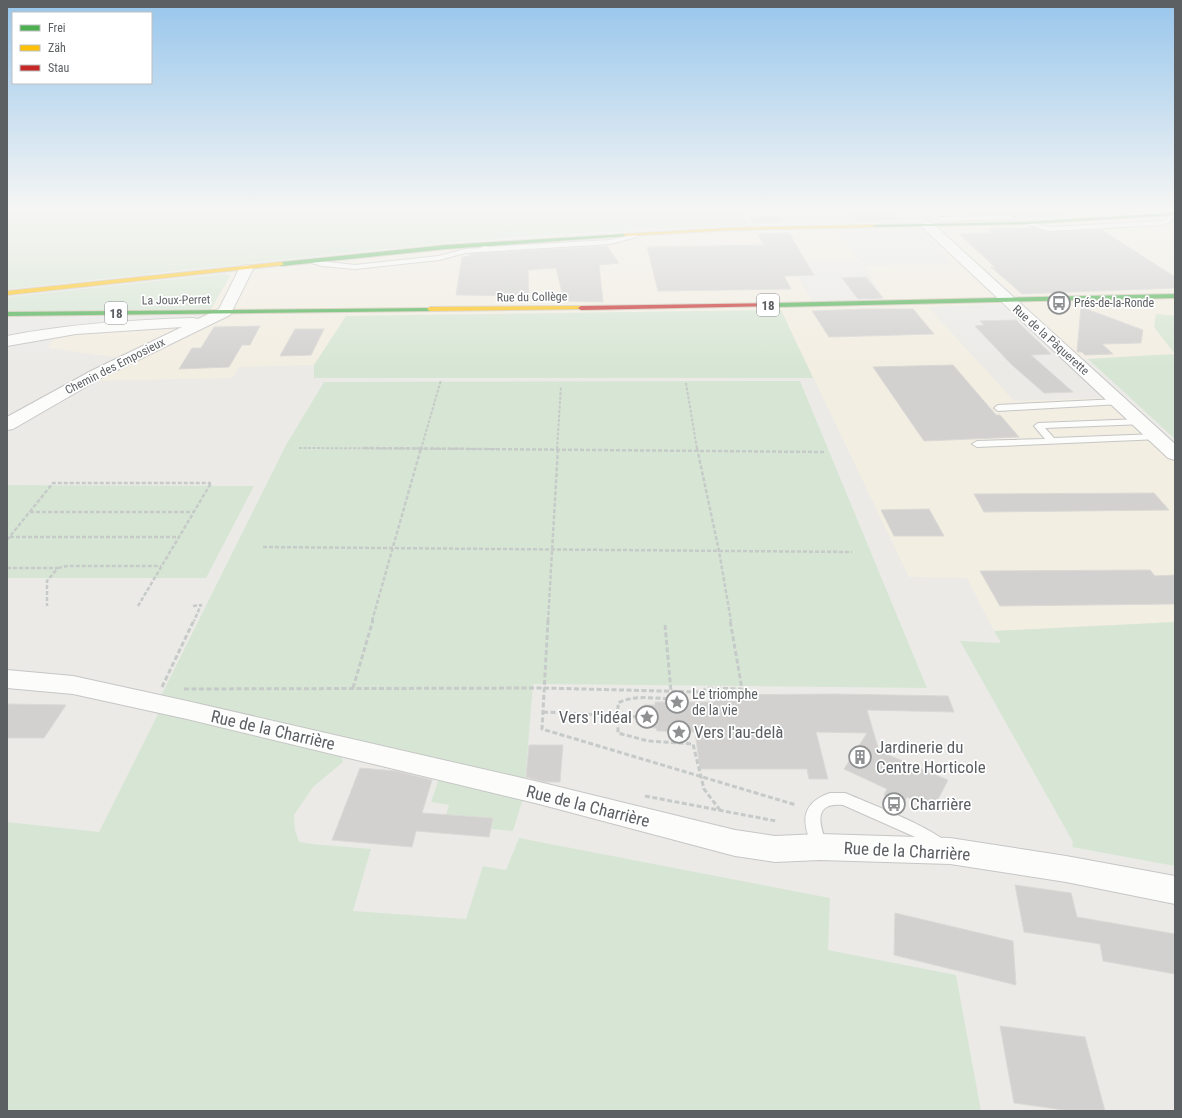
<svg xmlns="http://www.w3.org/2000/svg" width="1182" height="1118" font-family="'Roboto Condensed',sans-serif">
<rect width="100%" height="100%" fill="#ebeae7"/>
<path fill="#f3eee2" d="M1071,210H1175V316L1172,315L1175,354L1065,360L1001,304L928,307L1014,401L1105,398L1175,445V622L994,631L967,578L909,577L781,310L346,316L314,365L239,367L232,378L79,381L120,358L48,348L59,328L206,317L231,273L467,248L621,237L835,228L860,262H790L812,302L884,300L864,266L954,264L920,227L1095,221Z"/>
<path fill="#d7e6d4" d="M7,210H822L824,212L740,215L748,225L666,228H638L635,230L535,235L375,250L7,289Z
M224,274L230,276L211,309L7,311V297Z
M781,310L813,378H314V365L346,316Z
M1156,314L1175,316V439L1088,359L1175,354L1154,327Z
M800,381L927,688L533,684L525,782L161,696L286,445L324,382Z
M7,485L254,486L206,578H7Z
M1175,622V866L1072,847L1073,842L960,641L1001,643L994,631Z
M160,710L341,752L343,762L313,787L294,815L295,830L299,842L312,844L371,849L353,911L466,919L483,866L506,870L519,838L830,898L828,950L956,975L981,1111H7V822L99,832Z
M440,775L524,795L513,831L491,829L493,818L446,815L449,805L431,802Z"/>
<path fill="#d2d1cf" stroke="#dad9d6" d="M1021,210H1053L1063,216L1014,218L1011,214L971,215L966,212Z
M891,212L899,220L857,221L850,214Z
M758,216H778L782,222L753,223L750,217H759Z
M1034,228L1049,232L1102,230L1175,277V288L1022,294L991,267H995L959,234L993,233L988,229Z
M789,233L814,275L784,276L791,289L658,291L647,247L764,245L758,234Z
M607,246L619,263L599,265L603,302L564,301L556,268L528,270L529,296L456,295L462,257L470,256L469,254Z
M866,277L883,298L858,299L842,278Z
M1081,307L1143,330L1141,343L1102,344L1113,354L1085,355L1082,352H1077Z
M866,309H913L934,334L829,337L812,311Z
M1016,320L1051,354L1031,355L1073,392L1044,393L1011,364L975,326L984,325L980,321Z
M260,326L250,345H242L229,367L179,369L192,348H201L214,327Z
M295,329H324L311,355L280,356Z
M953,365L996,415H1000L1019,437L924,441L873,367Z
M1154,493L1169,510L984,512L974,494Z
M929,509L944,536H894L881,510Z
M1150,570L1155,576L1175,575V604L1000,606L980,571Z
M834,694L948,696L954,712L867,710L879,751L948,780L933,809L907,797L904,803L884,795L887,789L844,769L867,733L816,732L828,779H809L807,769H700L695,732L657,731L656,728L645,727L644,705H655V702H715L714,695Z
M7,704L66,705L44,738H7Z
M529,745H563L560,782H545L526,777Z
M360,768L396,771L432,780L422,813L493,818L489,837L416,831L412,847L332,840Z
M1015,885L1071,893L1077,917L1175,934V974L1103,961L1100,944L1024,932Z
M895,913L1013,941L1016,985L894,955Z
M1000,1026L1085,1037L1105,1111H1071L1014,1103Z"/>
<g fill="none" stroke-linecap="round" stroke-linejoin="round">
<g stroke="#c6c6c6" stroke-width="2">
<path id="lane" d="M1171,213H1175L1172,221L1163,225L1049,231L1023,223L1026,221L1049,227L1162,221L1167,220Z
M1011,216L1013,217V219L941,221L938,219L941,217Z
M635,234L637,235V237L610,244L465,253L439,260L355,269L322,266L308,262L311,260L355,265L439,256L465,249L482,248L480,245L483,243L488,247L610,240Z
M1118,399L1122,402L1121,404L998,411L994,408L998,405Z
M1141,419L1144,420L1145,422L1144,424L1045,428L1054,438L1157,434L1160,435L1162,437L1160,439L977,447L972,444L977,441L1045,439L1034,426L1038,423Z
M830,793H845L850,795C870,804 940,830 949,846L946,850L941,852L936,850L922,840L843,805C811,802 820,827 828,847L825,851L820,853L815,851C802,826 798,804 830,793Z"/>
</g>
<g stroke="#c6c6c6" stroke-width="2">
<path id="street" d="M927,221L931,222L1175,444V460L1168,458L923,228L921,225L923,222Z
M246,265L251,266L253,269L230,315L103,377L13,429L7,430V417L91,371L182,327L76,334L7,346V336C68,324 130,320 193,318L198,319L219,309L239,269L241,266Z
M7,670L73,676L187,701L539,782L735,830L775,836L820,834L950,838L1066,856L1175,876V904L1066,882L950,864L820,860L775,862L735,856L539,804L187,719L73,694L7,688Z"/>
</g>
<g stroke="#d1c7b8" stroke-width="2">
<path id="fast" d="M1175,213V215L1026,224L872,227L870,226L872,225L1026,222Z
M625,234H627V236L446,249L281,266L278,264L281,262L446,245Z
M1175,294V298L777,307L774,305L777,303Z
M432,308V310L430,311L7,316V312Z"/>
</g>
<g stroke="#d1c7b8" stroke-width="2">
<path id="slow" d="M872,225L874,226V227L730,230L625,236L623,235L625,234L730,228Z
M281,262L283,263V265L7,295V291Z
M581,306L583,307V309L430,311L427,309L430,307Z"/>
</g>
<g stroke="#d1c7b8" stroke-width="2">
<path id="jam" d="M777,303L780,305L779,306L581,310L578,308L581,306Z"/>
</g>
<path stroke="#c6cac8" stroke-width="2" stroke-dasharray="3 1.5" stroke-linecap="butt" d="M686,383L697,449
M299,448L496,449
M421,449L441,380
M557,449L561,386"/>
<path stroke="#c6cac8" stroke-width="2.5" stroke-dasharray="4 2" stroke-linecap="butt" d="M364,448L825,452
M697,448L719,551L731,621
M30,512H194
M10,537H178
M7,540L53,483H211
M263,547L852,552
M7,568H58L47,581V606
M58,568L67,566H161
M138,606L211,483
M193,606L201,605L194,621
M372,621L421,448
M548,621L558,448"/>
<path stroke="#c6cac8" stroke-width="3" stroke-dasharray="5 2.5" stroke-linecap="butt" d="M548,620L542,729L796,805
M665,625L671,691
M162,687L194,620
M353,688L373,620
M184,689L544,688L700,692L708,688L742,689L730,620
M675,691V699C657,699 634,694 618,703V733L648,741L693,744L704,789L720,810
M543,712L644,717
M645,796L776,821"/>
<use href="#lane" fill="#fcfcfb" fill-rule="evenodd"/>
<use href="#street" fill="#fcfcfb" fill-rule="evenodd"/>
<use href="#fast" fill="#4caf50" fill-rule="evenodd"/>
<use href="#slow" fill="#ffc107" fill-rule="evenodd"/>
<use href="#jam" fill="#c62828" fill-rule="evenodd"/>
</g>
<linearGradient id="sky" x2="0" y2="1"><stop stop-color="#98c6ec"/><stop offset="0.57" stop-color="#f6f6f4"/><stop offset="1" stop-color="#f6f6f4" stop-opacity="0"/></linearGradient>
<rect width="1182" height="367" fill="url(#sky)"/>
<defs>
<g id="bus-ring" transform="scale(1.15)"><circle r="9.5" fill="#fff" stroke="#8f9091" stroke-width="1.5"/><path d="M-5-6H5V4H4V6H2V4H-2V6H-4V4H-5ZM-3.5-4V0h7V-4ZM-3.5 1.2v1.5H-2V1.2ZM2 1.2v1.5H3.5V1.2Z" fill="#8f9091"/></g>
<g id="sight-ring" transform="scale(1.15)"><circle r="9.5" fill="#fff" stroke="#8f9091" stroke-width="1.5"/><path d="M0-6L1.8-2.2L6-1.7L2.9 1.2L3.7 5.4L0 3.3L-3.7 5.4L-2.9 1.2L-6-1.7L-1.8-2.2Z" fill="#8f9091"/></g>
<g id="building-ring" transform="scale(1.15)"><circle r="9.5" fill="#fff" stroke="#8f9091" stroke-width="1.5"/><path d="M-4-6H4V6H1V3H-1V6H-4ZM-2.5-4.3h1.7v1.8h-1.7ZM.8-4.3h1.7v1.8H.8ZM-2.5-1h1.7V.8h-1.7ZM.8-1h1.7V.8H.8Z" fill="#8f9091"/></g>
</defs>
<g fill-rule="evenodd">
<use href="#bus-ring" x="1059" y="303"/>
<use href="#sight-ring" x="677" y="702"/>
<use href="#sight-ring" x="647" y="717"/>
<use href="#sight-ring" x="679" y="732"/>
<use href="#building-ring" x="860" y="757"/>
<use href="#bus-ring" x="894" y="804"/>
</g>
<g text-anchor="middle" dominant-baseline="central" stroke-width="3.5" stroke-linejoin="round" paint-order="stroke">
<g font-size="12" fill="#5d6063" stroke="#fff">
<text transform="translate(532 297) rotate(-1)">Rue du Collège</text>
<text transform="translate(176 300) rotate(-1)">La Joux-Perret</text>
<text transform="translate(1051 340) rotate(42)">Rue de la Pâquerette</text>
<text transform="translate(115 366) rotate(-27)">Chemin des Emposieux</text>
</g>
<g font-size="12" fill="#5d6063" stroke="#fff" text-anchor="start">
<text x="1074" y="303">Prés-de-la-Ronde</text>
</g>
<g fill="#fff" stroke="#8e9092" stroke-width="1">
<rect x="757" y="294" width="22" height="22" rx="3"/>
<rect x="105" y="302" width="22" height="22" rx="3"/>
</g>
<g font-size="13" font-weight="bold" fill="#5d6063">
<text x="768" y="305">18</text>
<text x="116" y="313">18</text>
</g>
<g font-size="14" fill="#5d6063" stroke="#fff" text-anchor="start">
<text x="692" y="694">Le triomphe<tspan x="692" dy="16">de la vie</tspan></text>
</g>
<g font-size="17" fill="#5d6063" stroke="#fff" text-anchor="start">
<text x="632" y="717" text-anchor="end">Vers l'idéal</text>
<text x="694" y="732">Vers l'au-delà</text>
<text x="876" y="747">Jardinerie du<tspan x="876" dy="20">Centre Horticole</tspan></text>
<text x="910" y="804">Charrière</text>
</g>
<g font-size="17" fill="#5d6063" stroke="#fff">
<text transform="translate(273 730) rotate(13)">Rue de la Charrière</text>
<text transform="translate(588 806) rotate(14)">Rue de la Charrière</text>
<text transform="translate(907 851) rotate(3)">Rue de la Charrière</text>
</g>
</g>
<rect width="1182" height="1118" fill="none" stroke="#5d6063" stroke-width="16"/>
<rect x="12" y="12" width="140" height="72" fill="#ffffff" stroke="#bebfc1"/>
<rect x="20" y="25" width="20" height="6" fill="#4caf50" stroke="#bebfc1"/>
<text x="48" y="32" font-size="12" fill="#5d6063">Frei</text>
<rect x="20" y="45" width="20" height="6" fill="#ffc107" stroke="#bebfc1"/>
<text x="48" y="52" font-size="12" fill="#5d6063">Zäh</text>
<rect x="20" y="65" width="20" height="6" fill="#c62828" stroke="#bebfc1"/>
<text x="48" y="72" font-size="12" fill="#5d6063">Stau</text>
</svg>
